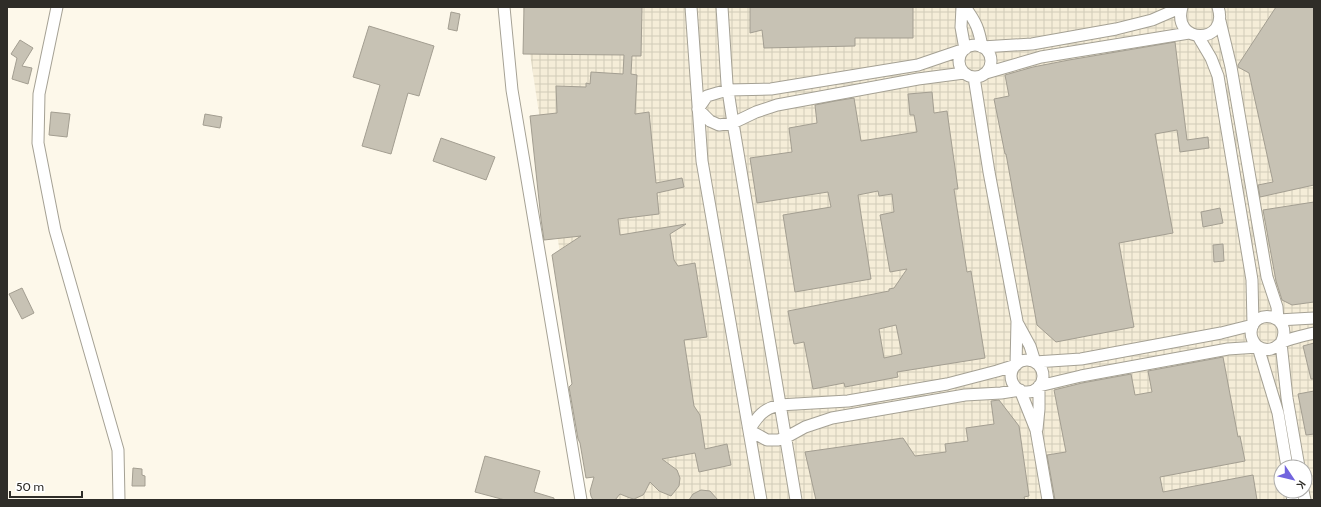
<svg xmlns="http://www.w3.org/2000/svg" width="1321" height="507" font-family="Cabin,sans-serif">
<defs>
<pattern id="industrial-grid" width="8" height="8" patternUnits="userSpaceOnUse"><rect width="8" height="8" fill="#f5edd8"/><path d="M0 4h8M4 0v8" fill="none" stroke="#d2ccb9"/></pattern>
</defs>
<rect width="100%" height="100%" fill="#fdf8ea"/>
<path fill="url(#industrial-grid)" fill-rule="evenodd" d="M523,7H1314V500H597ZM1281,467H1305V491H1281Z"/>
<path fill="#c7c2b4" stroke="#a39e91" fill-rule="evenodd" d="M524,7H642L641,56H632L631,74L637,75L635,114L649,112L656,183L682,178L684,187L657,193L659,214L618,219L620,235L686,224L670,234L674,260L678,266L695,263L707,337L684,340L694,406L700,415L705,449L727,444L731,465L699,472L695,453L662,459L677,470L680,478L679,486L671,496L659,491L650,482L645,492L643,495L634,499L630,498L620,494L615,500H593L591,496L590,491L594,477L586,478L580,443L578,439L569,387L572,384L552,255L581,236L544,240L541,219L530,116L557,113L556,86L586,87V83L590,84L591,72L623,74L624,55L523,54Z
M750,7H913V38H855V46L764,48L762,30L750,33Z
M1276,7H1314V185L1260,197L1258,185L1273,182L1249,73L1238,67V65Z
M451,12L460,14L457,31L448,29Z
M369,26L434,46L419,96L408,93L391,154L362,146L380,85L353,77Z
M20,40L33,48L22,66L32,68L28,84L12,79L17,58L11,54Z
M1175,42L1187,140L1208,137L1209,148L1180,152L1177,130L1155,134L1173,233L1119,243L1134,327L1056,342L1037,325L1006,154H1005L994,99L1009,96L1005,75L1033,67L1069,60Z
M932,92L934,113L947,111L958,189H954L967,272L971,271L985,358L897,372L898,377L845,387L844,383L813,389L804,342L794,344L788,311L889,291V289L894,288L907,269L890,272L880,215L894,212L892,194L879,196L878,191L858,195L871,279L795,292L783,215L831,207L828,192L757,203L750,158L792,152L789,128L817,123L815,105L835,101L854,98L861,141L917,132L914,115H910L908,94ZM896,325L902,354L884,358L879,329Z
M51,112L70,114L67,137L49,135Z
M205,114L222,117L220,128L203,125Z
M441,138L495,157L486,180L433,161Z
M1314,202V302L1292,305L1282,300L1276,281L1263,210Z
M1220,208L1223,223L1203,227L1201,212Z
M1223,244L1224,261L1214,262L1213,245Z
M22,288L34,313L22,319L9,294Z
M1314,343V379H1311L1303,346Z
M1223,357L1238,437L1240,436L1245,461L1160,477L1163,492L1253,475L1257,500H1055L1047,455L1066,452L1054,390L1082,383L1131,374L1135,395L1152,392L1148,371Z
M1314,391V434L1306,435L1298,394Z
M999,400L1019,426L1029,496L1024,497L1025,500H816L805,452L903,438L915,456L946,452L945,444L968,441L966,428L994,424L991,401Z
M485,456L540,471L534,492L554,498V500H505L475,492Z
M133,468L142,469V475L145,476V486H132Z
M701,490L710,491L718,500H689L693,494Z"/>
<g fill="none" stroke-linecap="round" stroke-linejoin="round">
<g stroke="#a5a194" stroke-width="13">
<path id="minor" d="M57,7L39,94L38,143L55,230L118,450L119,500
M504,7L512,90L581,500
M691,7L702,161L761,500
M722,7L727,84L733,123L796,500
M962,7L961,27L965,49L918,65L771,89L728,90L717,93L707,96L698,109L710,121L719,125L733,123L756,112L777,105L918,79L964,73
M965,7C976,22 979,29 982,47L1032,44L1116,29L1152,20L1182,7
M1182,7C1171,45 1230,45 1218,7
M1220,21L1231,67L1267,277L1277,307L1278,320L1314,318
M959 61a16 16 0 1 1 32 0a16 16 0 1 1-32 0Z
M986,73L1041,57L1189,33
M974,77L989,172L1017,321L1016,365L997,371L947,384L848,401L779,405C763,409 758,416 749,430L767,440H778L785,438L805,427L832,418L965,395L1001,393L1020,390L1036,430L1048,500
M1017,322L1030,346L1035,362L1081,359L1221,333L1253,325L1252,280L1218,76L1211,58L1198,36
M1011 376a16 16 0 1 1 32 0a16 16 0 1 1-32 0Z
M1037,429L1039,409V386L1081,376L1228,349L1258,347L1278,413L1287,467
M1299,467L1287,398L1281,343C1295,315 1253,306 1251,332C1251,337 1253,342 1257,346C1261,349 1266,350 1271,349C1276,348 1278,345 1281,343C1288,339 1306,335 1314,333
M1291,491L1293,500
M1303,491L1305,500"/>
</g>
<use href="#minor" stroke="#fff" stroke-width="11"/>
</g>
<rect width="1321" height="507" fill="none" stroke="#2f2d28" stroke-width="16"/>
<g transform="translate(1293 479) rotate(125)"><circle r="19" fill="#ffffff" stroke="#acaba9"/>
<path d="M0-3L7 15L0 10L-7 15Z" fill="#7264de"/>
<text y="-6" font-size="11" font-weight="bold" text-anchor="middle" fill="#2f2d28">K</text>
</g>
<path d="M10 491v6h72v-6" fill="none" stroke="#2f2d28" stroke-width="2"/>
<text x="16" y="491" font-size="12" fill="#2f2d28" stroke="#ffffff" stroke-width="3" paint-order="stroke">50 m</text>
</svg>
